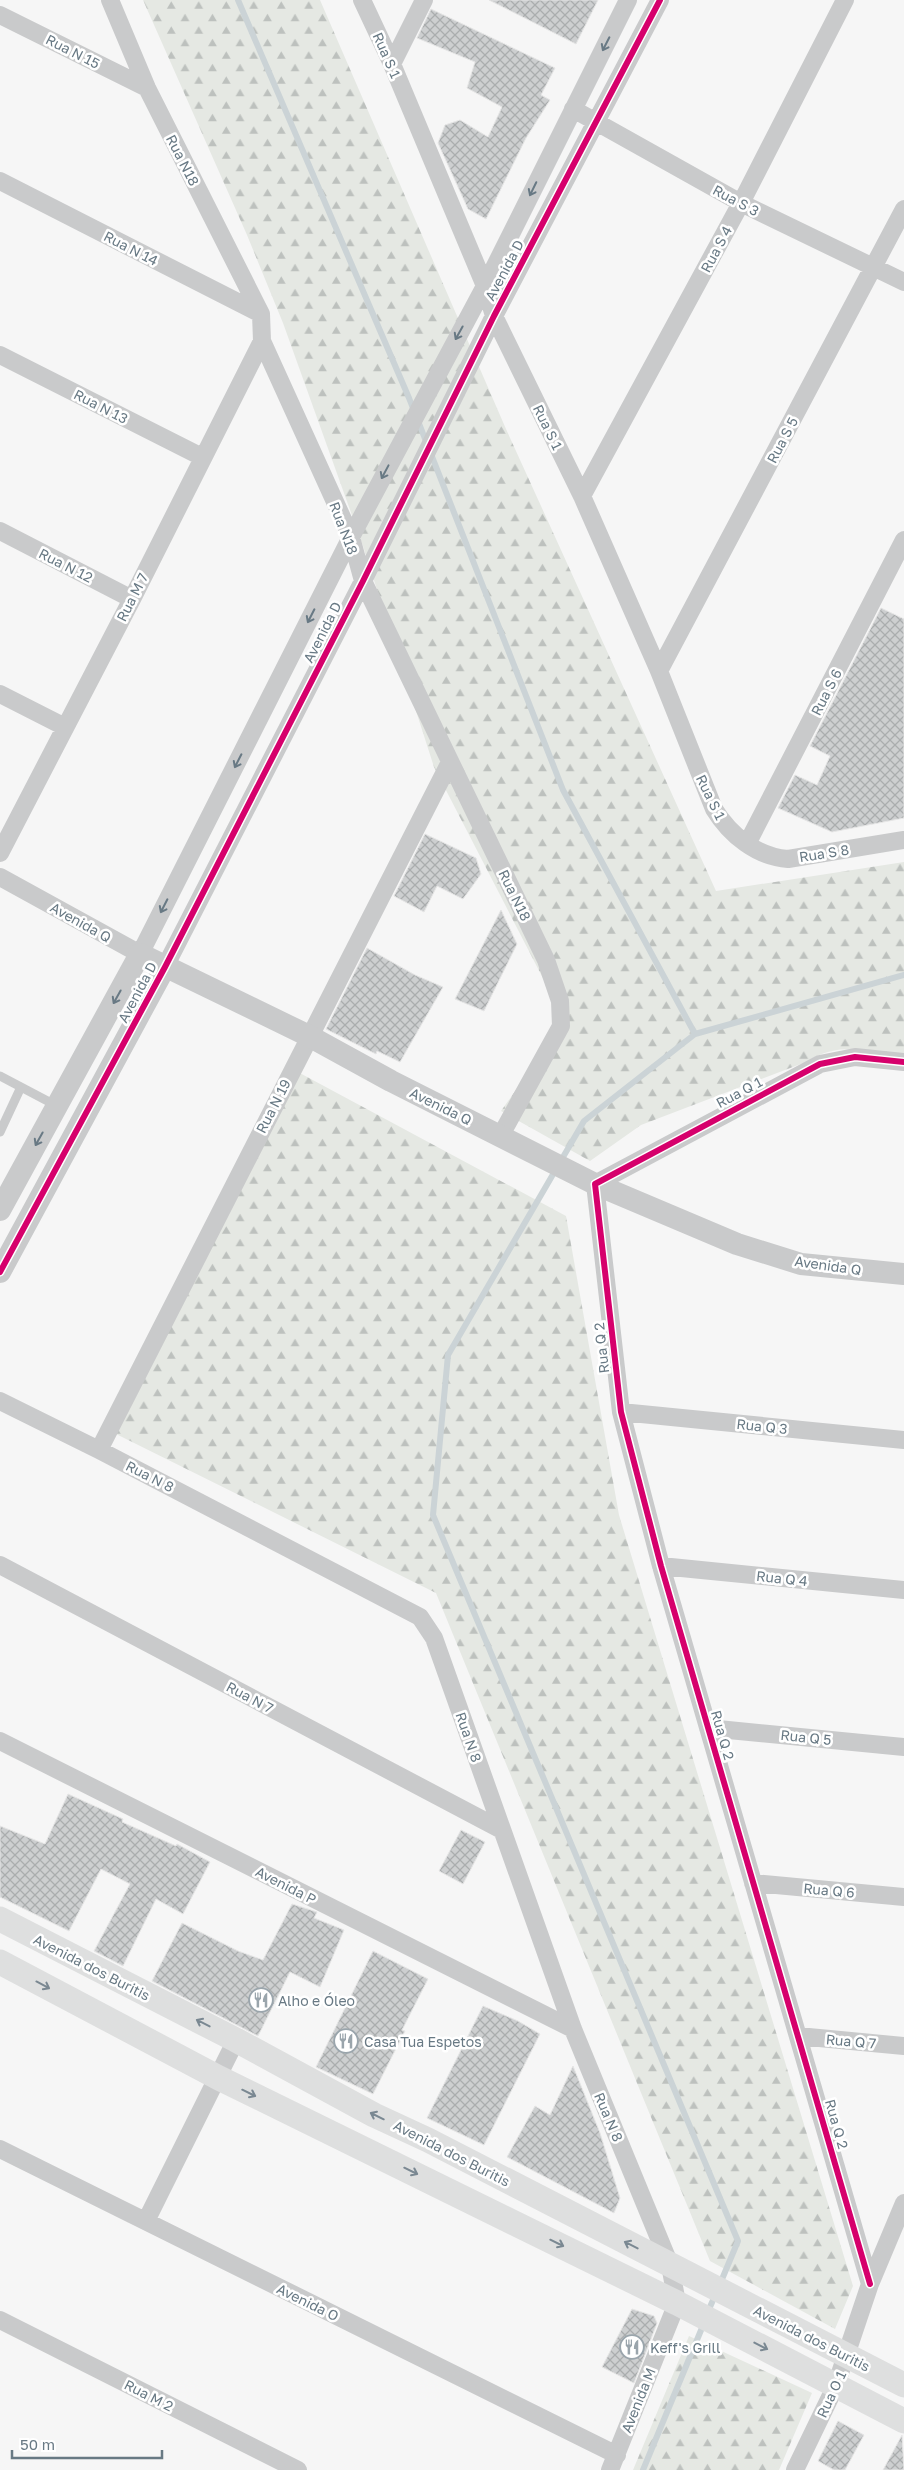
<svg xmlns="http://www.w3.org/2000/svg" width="904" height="2470" font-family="'Golos Text',sans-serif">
<defs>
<pattern id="forest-firs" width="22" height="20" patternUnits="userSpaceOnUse" patternTransform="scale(1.25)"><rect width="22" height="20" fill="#e5e8e3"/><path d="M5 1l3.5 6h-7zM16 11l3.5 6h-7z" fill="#bdc1be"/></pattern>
<pattern id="building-cross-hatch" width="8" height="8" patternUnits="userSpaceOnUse" patternTransform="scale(1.25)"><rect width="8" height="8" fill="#cdcfd0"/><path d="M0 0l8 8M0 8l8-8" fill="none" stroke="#aaadae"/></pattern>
</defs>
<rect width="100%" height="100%" fill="#f6f6f6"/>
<path fill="url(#forest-firs)" d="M143,0H320L506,429L716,891L904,862V1054C868,1051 838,1041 806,1062L641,1125L590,1161L501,1111L565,1021L434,767L363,546L283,323L247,235Z
M296,1071L566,1216L619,1515L853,2286L835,2329L710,2261L436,1593L116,1434Z
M689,2336L812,2393L779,2470H633Z"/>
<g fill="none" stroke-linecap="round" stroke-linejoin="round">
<path stroke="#cbd3d6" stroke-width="6" d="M238,0L409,398L563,790L695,1034
M720,2284L738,2241L433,1515L448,1355L584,1121L695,1034L904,975
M707,2314L716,2293
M643,2470L704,2323"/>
</g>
<path fill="url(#building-cross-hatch)" stroke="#e6e6e6" d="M489,0H598L576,44Z
M431,9L555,68L541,95L550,100L526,138L486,219L468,209L438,143L445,125L460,120L488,137L502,107L467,88L475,62L417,38Z
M881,608L904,619V818L832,832L778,808L795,775L817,785L830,756L810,746Z
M425,834L476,858L481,874L463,899L437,886L424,912L394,896Z
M501,910L517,944L484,1011L455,999Z
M367,948L415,975L443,987L400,1062L377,1051L376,1054L326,1029Z
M68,1794L123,1819L122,1822L176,1846L177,1844L210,1862L183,1914L156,1899L123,1966L94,1951L130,1884L101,1869L69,1931L0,1897V1826L45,1844Z
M461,1830L485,1842L463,1884L439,1871Z
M292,1904L317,1912L314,1918L344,1930L320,1987L290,1972L258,2036L152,1981L182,1923L238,1951L263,1960Z
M373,1951L428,1979L402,2030L405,2031L373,2094L316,2067Z
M483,2006L518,2021L540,2034L484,2145L427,2118Z
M573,2066L600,2133L620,2198L614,2213L507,2157L535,2106L550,2115Z
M632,2309L654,2316L657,2323L634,2383L602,2367Z
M838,2421L864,2435L845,2470H834L818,2461Z
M902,2435L904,2470H883Z"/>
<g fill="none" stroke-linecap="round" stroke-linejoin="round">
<path stroke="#c9cacb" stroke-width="9" d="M0,1076L57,1106
M0,1132L21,1087"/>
<path stroke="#c9cacb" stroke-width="18" d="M110,0L147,88L261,314L262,341L351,537L363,581L546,960L560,1001L561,1026L501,1135
M362,0L392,64L485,286L494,316L582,496L659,671L714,809C730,835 757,857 788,859L904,840
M0,15L147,88
M392,64L424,0
M573,109L741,203L904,282
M0,181L261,314
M0,355L202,457
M582,496L741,203L845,0
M0,531L132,599
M659,671L904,209
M0,694L65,727
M747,844L904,540
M0,853L132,599L262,341
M0,877L140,954L351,537L485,286L628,0
M165,967L363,581L494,316L660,0
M0,1401L99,1450L420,1617L434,1638L573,2029L670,2265L677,2303L610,2470
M621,1412L904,1440
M99,1450L449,764
M0,1565L500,1829
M661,1566L904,1590
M708,1728L904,1747
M0,1741L573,2029
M753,1883L904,1897
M798,2036L904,2046
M0,2149L617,2455
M146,2221L236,2040
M870,2284L661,1566L621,1412L595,1184L820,1064L855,1057L904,1062
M0,2320L298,2470
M795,2470L836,2385L870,2284L904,2203"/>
<path stroke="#c9cacb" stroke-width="22" d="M0,1210L140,954L309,1036L391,1081L595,1184L737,1244L801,1264L904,1274
M0,1272L165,967"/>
<path stroke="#dedfdf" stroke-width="25" d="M0,1919L236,2040L374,2115L428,2140L904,2385
M0,1962L219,2078L677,2303L904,2421"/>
<g stroke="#fff" stroke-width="9">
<path id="cycleway" d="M0,1272L165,967L363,581L494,316L660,0
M870,2284L661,1566L621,1412L595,1184L820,1064L855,1057L904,1062"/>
</g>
<use href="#cycleway" stroke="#d6006c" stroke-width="6"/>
</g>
<defs><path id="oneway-shaft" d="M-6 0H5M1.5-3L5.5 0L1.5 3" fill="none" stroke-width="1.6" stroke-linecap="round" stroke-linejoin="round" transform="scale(1.25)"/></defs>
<g stroke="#687984">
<use href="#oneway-shaft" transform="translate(606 44) rotate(117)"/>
<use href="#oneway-shaft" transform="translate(533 189) rotate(116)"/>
<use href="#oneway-shaft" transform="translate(459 333) rotate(119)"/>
<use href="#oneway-shaft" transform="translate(385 472) rotate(118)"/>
<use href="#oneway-shaft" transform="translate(311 616) rotate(117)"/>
<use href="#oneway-shaft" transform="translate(238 761) rotate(117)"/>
<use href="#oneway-shaft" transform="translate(164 906) rotate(117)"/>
<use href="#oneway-shaft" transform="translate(117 997) rotate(119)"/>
<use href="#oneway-shaft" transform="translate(39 1139) rotate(119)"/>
</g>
<g stroke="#7a8892">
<use href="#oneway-shaft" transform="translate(43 1985) rotate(28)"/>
<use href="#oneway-shaft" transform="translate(203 2023) rotate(-153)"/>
<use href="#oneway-shaft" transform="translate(249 2093) rotate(26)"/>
<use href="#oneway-shaft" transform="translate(377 2116) rotate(-154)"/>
<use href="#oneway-shaft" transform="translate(411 2171) rotate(26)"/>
<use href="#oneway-shaft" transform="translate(557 2243) rotate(26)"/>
<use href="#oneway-shaft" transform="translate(631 2245) rotate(-153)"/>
<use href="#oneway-shaft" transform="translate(761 2346) rotate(27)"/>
</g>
<defs>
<g id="restaurant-ring" transform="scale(1.25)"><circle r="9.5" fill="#fff" stroke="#9aa5ac" stroke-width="1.5"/><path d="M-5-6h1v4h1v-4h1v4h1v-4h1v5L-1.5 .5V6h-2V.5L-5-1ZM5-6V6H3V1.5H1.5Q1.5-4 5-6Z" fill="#9aa5ac"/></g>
</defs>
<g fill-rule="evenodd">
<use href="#restaurant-ring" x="261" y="2000"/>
<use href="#restaurant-ring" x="346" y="2041"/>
<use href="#restaurant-ring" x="632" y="2347"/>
</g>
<g text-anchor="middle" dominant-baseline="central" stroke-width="5" stroke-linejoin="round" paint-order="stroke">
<g font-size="14" fill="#687984" stroke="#fff">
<text transform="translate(73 51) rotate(27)">Rua N 15</text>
<text transform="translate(387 55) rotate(66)">Rua S 1</text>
<text transform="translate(183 160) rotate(63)">Rua N18</text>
<text transform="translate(736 200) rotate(28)">Rua S 3</text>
<text transform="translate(131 248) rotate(27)">Rua N 14</text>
<text transform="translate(716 249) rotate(-62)">Rua S 4</text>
<text transform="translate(504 270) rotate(-62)">Avenida D</text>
<text transform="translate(101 406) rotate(27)">Rua N 13</text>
<text transform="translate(548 427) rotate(64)">Rua S 1</text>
<text transform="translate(782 440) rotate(-62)">Rua S 5</text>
<text transform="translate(344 528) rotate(69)">Rua N18</text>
<text transform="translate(66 565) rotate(27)">Rua N 12</text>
<text transform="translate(132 597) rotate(-63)">Rua M 7</text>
<text transform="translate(322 632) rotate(-63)">Avenida D</text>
<text transform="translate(826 692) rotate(-63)">Rua S 6</text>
<text transform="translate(711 797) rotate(64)">Rua S 1</text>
<text transform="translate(824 853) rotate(-9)">Rua S 8</text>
<text transform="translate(515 895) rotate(64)">Rua N18</text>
<text transform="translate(81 922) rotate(29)">Avenida Q</text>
<text transform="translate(137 992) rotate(-62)">Avenida D</text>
<text transform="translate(739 1092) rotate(-28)">Rua Q 1</text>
<text transform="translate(273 1106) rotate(-63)">Rua N 19</text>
<text transform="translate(441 1106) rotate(26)">Avenida Q</text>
<text transform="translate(828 1265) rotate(8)">Avenida Q</text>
<text transform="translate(601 1348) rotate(-96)">Rua Q 2</text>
<text transform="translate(762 1426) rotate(6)">Rua Q 3</text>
<text transform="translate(150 1476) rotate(27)">Rua N 8</text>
<text transform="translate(782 1578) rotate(6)">Rua Q 4</text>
<text transform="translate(250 1697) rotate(28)">Rua N 7</text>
<text transform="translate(723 1735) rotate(74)">Rua Q 2</text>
<text transform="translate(469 1737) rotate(71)">Rua N 8</text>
<text transform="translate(806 1737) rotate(6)">Rua Q 5</text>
<text transform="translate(286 1885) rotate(27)">Avenida P</text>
<text transform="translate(829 1890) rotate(5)">Rua Q 6</text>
<text transform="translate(92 1967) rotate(27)">Avenida dos Buritis</text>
<text transform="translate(851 2041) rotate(5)">Rua Q 7</text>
<text transform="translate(609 2117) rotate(67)">Rua N 8</text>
<text transform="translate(837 2124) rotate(74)">Rua Q 2</text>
<text transform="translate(452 2153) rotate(27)">Avenida dos Buritis</text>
<text transform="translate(308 2302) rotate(26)">Avenida O</text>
<text transform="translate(812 2338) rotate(27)">Avenida dos Buritis</text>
<text transform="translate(831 2394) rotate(-65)">Rua O 1</text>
<text transform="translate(149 2395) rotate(27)">Rua M 2</text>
<text transform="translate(638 2400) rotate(-68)">Avenida M</text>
</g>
<g font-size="14" fill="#687984" stroke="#fff" text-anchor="start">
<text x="278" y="2000">Alho e Óleo</text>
<text x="364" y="2041">Casa Tua Espetos</text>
<text x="650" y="2347">Keff's Grill</text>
</g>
</g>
<path d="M12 2450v8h150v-8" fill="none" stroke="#687984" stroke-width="2.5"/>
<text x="20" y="2450" font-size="15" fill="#687984" stroke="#ffffff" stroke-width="4" paint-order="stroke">50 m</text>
</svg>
